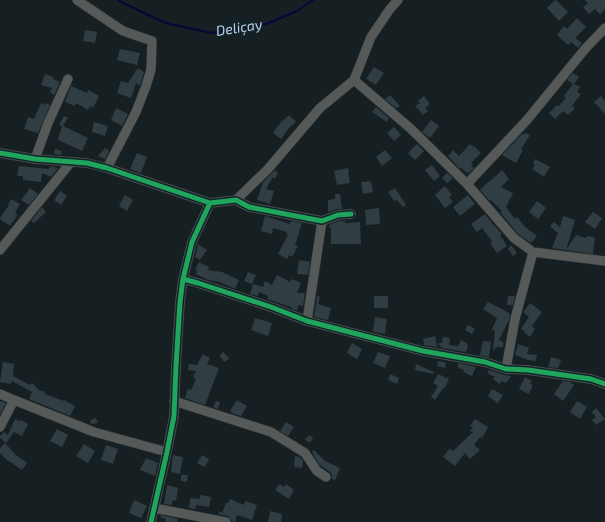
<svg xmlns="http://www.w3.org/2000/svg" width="605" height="522" font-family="'Exo 2',sans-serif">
<rect width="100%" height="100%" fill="#162022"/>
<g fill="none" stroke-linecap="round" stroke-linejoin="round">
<path stroke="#080639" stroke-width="2" d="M118,0L125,4L166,23L211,33L266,24L297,11L313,0"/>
</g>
<path fill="#303d42" d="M555,0H556L568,12L559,21L547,8Z
M585,0H605V9L600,14L595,9L589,14L583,7L588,3Z
M577,18L586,27L575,38L582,43L578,48L571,42L568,45L557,35L564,26L567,29Z
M85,30L97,32L95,43L83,41Z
M120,49L140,53L137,65L117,60Z
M374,67L384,73L376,85L366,79Z
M138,68L144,72L140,86L136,83L131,98L117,93L121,81L128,83Z
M573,73L579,77L574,84L580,87L577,92L581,94L572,106L575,108L568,115L563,111L555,119L549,113L557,105L559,106L566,98L564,96L573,84L567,80Z
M45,74L54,77L53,79L60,82L54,95L50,92L52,88L41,85Z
M71,86L87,93L88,90L99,96L93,108L90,106L88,110L76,103L75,106L65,102Z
M390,95L400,106L396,108L385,99Z
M424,96L430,104L425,108L428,111L423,115L415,106L420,103L418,101Z
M601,96L605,101V114L594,102Z
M41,103L45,105L46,103L50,105L38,133L24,129L28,117L34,119Z
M376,107L389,118L387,122L372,112Z
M116,108L128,114L122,126L111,120Z
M289,115L296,122L289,128L281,139L273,133L280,123Z
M64,116L68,118L63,126L88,138L82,151L58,140L62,126L59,125Z
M431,120L439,126L430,138L422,132Z
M94,122L108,126L105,136L92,132Z
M394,127L401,135L394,141L387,133Z
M525,133L530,135L521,149L523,150L516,163L502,155L522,134L524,135Z
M417,144L424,151L415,160L408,153Z
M470,144L473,147L474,146L481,153L471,163L473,165L471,166L474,168L469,173L466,172L461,168L460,169L448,156L453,150L459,156Z
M105,148L109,151L105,159L98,156Z
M55,149L62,151L61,155L54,154Z
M385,150L392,158L382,166L376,157Z
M137,153L147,157L141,173L130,169Z
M535,159L550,167L544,177L532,169L535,165L533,163Z
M432,165L440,176L434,181L425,170Z
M19,166L49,169L50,166L58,168L51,177L42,173L41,182L23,180V176H17Z
M348,168L350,183L337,185L334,171Z
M275,170L278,173L275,179L273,177L266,189L274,191L270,204L257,200L263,182Z
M502,170L509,179L501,187L513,193L506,207L515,219L517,217L525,227L537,236L531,243L518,234L500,212L502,211L491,200L490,201L480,190L488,182H489Z
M447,173L453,178L447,183L442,178Z
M371,181L373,192L363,194L361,182Z
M445,186L452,195L449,197L453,202L445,208L435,195Z
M30,188L38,194L29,205L21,200Z
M395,188L406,205L403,207L397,200L394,201L388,192Z
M60,191L67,196L61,205L54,200Z
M335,194H340L342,209H336L328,212V200L335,199Z
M125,195L133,200L127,211L119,206Z
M468,195L475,204L460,216L453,207Z
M11,199L20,204L15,213L17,214V216L10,226L0,219V218L9,205H8Z
M537,201L546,208L538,219L529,212Z
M42,207L46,212L34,223L31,221Z
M379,208L380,224L366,225L365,210Z
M593,212L602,218L595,229L585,222Z
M485,214L493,224L502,234L500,235L507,246L497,253L490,243L492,241L482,228L477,232L471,224Z
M265,216L290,224L291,221L302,223L295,245L298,246L292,257L289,255L287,259L278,254L288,235L286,234L287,232L273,228L272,234L261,231Z
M563,216L575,220L566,250L576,235L586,238V236L595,237L593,254L552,248L558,233L550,226L554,222L560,227Z
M339,221H345V223L360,222L361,244H331V228H329L330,224Z
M198,244L207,250L200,260L195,257Z
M511,245L517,253L513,256L508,249Z
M299,260L310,262L308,275L297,274Z
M199,262L209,267L208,270L222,272L239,280L235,289L220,282L208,280L196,274L197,271L195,270Z
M248,272L256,275L252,284L244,281Z
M277,275L290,282L292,279L301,283L297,293H305L303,306L298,305L297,311L291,308V307L267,299L268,296L259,292L258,296L250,294L253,284L263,287L265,281L272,285Z
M317,296L320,297L318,304L331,308L328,320L314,317Z
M374,296H388V308H374Z
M508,296H515L513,305H507Z
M488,302L504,310L510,314L509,320L499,340L503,342V347H496L493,352L495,331L492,329L497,318L483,309Z
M530,303L542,312L532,326L535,329L530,337L524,332L525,331L521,329L529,317L524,313V311Z
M375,317L387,319L385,334L373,332Z
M255,318L272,323L268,336L251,330Z
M468,325L475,329L472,334L465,330Z
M435,336L437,347L424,345L423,339Z
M443,337L450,338L449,345L458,346L461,340L467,343V345L468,346L466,352L441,348V346L438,344V343H442Z
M483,341L491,342L489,357L480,355Z
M352,343L362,349L357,359L347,353Z
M518,344L529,348L527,354L537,355L536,361L528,360L515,355Z
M223,352L229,358L225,362L220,357V355Z
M378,352L390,356L385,368L373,363Z
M203,354L210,358L207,364L219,368L205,405L185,398L188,389L191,390L196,379L193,377L196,371L188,370L189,364L197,365Z
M551,357L561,360L558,368L548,367Z
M438,361L446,363L445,368L437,366Z
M3,362L14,364L13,376L30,385L32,383L39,390L45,392V394L64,401V400L75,406L70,416L29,399L32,392L12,381L11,384L0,382Z
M458,363L476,367L472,376L463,372L464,370L458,368Z
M416,364L434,372L433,374L415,370Z
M489,370L504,375L511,376L506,383L502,381L500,384L493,379L495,377L487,373Z
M390,374L399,378L397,384L388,380Z
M438,374L449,379L444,389L443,388L435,400L431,397L438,386L433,383Z
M525,377L532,381L530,384L533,385L529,394L519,389Z
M563,381L570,382L574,385L563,401L554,394Z
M492,389L503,395L498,403L488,396Z
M237,400L247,406L241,416L234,414L230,411Z
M0,401L6,403L0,414Z
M216,401L220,402L218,409L213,407Z
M577,401L587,407L580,419L570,412Z
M596,408L605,419L596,425L592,420L596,417L592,412Z
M96,418L98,423L91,424L90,420Z
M15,419L20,421L21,420L28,424L22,436L14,432L6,443L0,438V436L4,432L8,435Z
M475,419L488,427L482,438L480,437L474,445L480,450L470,459L465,453L455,466L443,457L450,448L453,451L473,432L470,431L473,427L470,426Z
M286,422L294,427L288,436L280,431Z
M57,429L68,435L62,447L50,441Z
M310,435L313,439L309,443L305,439Z
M5,443L16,455L27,463L22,470L9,461H8L0,453V448Z
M84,444L95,451L88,463L76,456Z
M106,445L118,449L113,464L101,460Z
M314,450L325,461L340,468L335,480L332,479V475L330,472L319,464L312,452Z
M173,455L183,457L180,474L171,472Z
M202,455L209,459L205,467L197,463Z
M295,456L300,457L303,461L302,468L294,467Z
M146,458L158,463L156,470H157L155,476L140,470Z
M181,475H188L187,482L181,481Z
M279,484L284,487L286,484L294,490L289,499L275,490Z
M167,485L178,488L176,501L173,500L172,505L164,504Z
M200,495L211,497L209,507L196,505L195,509L189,508L190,498L200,499Z
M230,499L244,505L245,501L257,505L252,520L237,515L235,522H234L232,521L230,518L228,516L218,514L219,511L222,513L226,503H228Z
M134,500L147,506L141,518L129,513Z
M270,511L282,514L281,522H268Z
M161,515L178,519L177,522H165L166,519L160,517Z"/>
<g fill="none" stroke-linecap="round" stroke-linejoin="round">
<g stroke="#343c3e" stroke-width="10">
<path id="minor" d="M77,0L123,31L152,41L151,70L146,86L136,112L107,168
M354,80L410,128L467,184L514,238L533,252L605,261
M0,153L35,159L87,163L107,168L210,203L236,200L249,207L322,221L338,215L351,214
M35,159L48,123L68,79
M467,184L527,120L585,49L605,28
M236,200L268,169L320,108L354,80L371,37L390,9L398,0
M0,250L71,162
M183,279L198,283L271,307L307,321L423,351L485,362L506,369L528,370L591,379L605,384
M307,321L322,221
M506,369L515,319L533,252
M0,394L14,400
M174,401L271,432L305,453L317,471L326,477
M0,427L14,400L94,432L167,452
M154,508L226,522
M151,522L167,452L174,416L176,366L180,302L183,279L192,242L210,203"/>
</g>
<use href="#minor" stroke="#555958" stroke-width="9"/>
<g stroke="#112427" stroke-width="8">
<path id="cycleway" d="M0,153L35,159L87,163L107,168L210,203L236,200L249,207L322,221L338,215L351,214
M183,279L198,283L271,307L307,321L423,351L485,362L506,369L528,370L591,379L605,384
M151,522L167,452L174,416L176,366L180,302L183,279L192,242L210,203"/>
</g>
<use href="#cycleway" stroke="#20a55d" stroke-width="5"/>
</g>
<g text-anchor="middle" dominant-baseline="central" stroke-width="3.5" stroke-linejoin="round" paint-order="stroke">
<g font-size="14" font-style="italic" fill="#c1ccf0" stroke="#112427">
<text transform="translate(239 27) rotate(-9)">Deliçay</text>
</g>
</g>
</svg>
